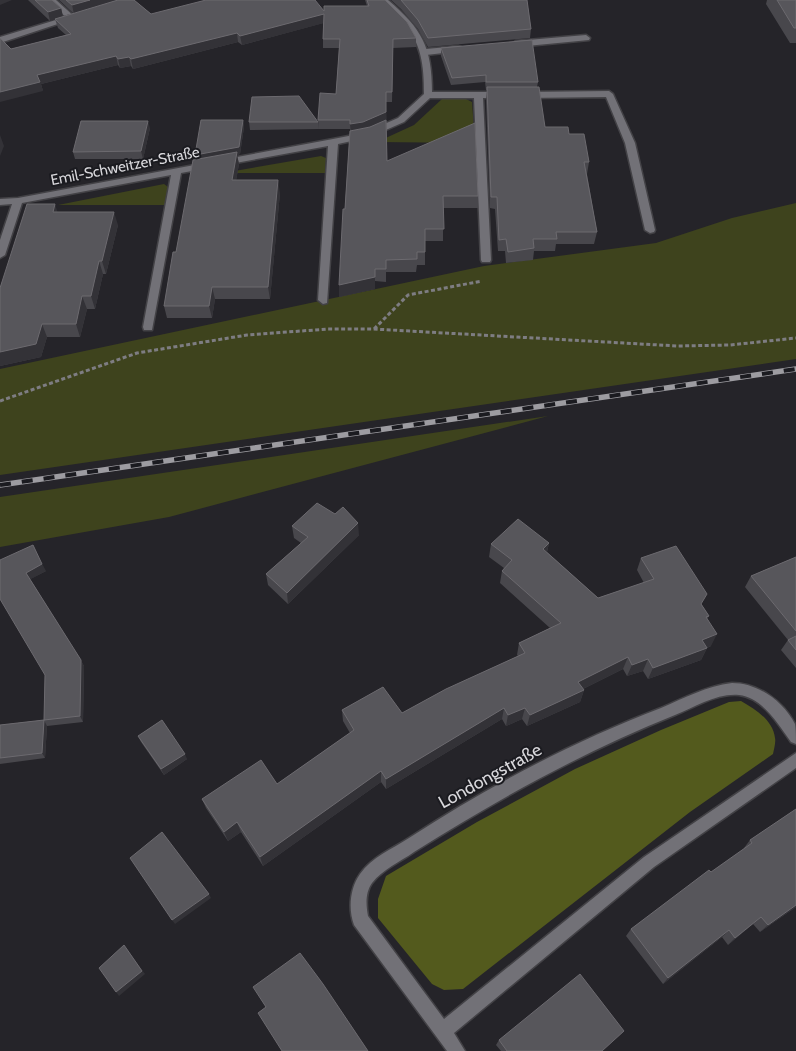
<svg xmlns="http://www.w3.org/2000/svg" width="796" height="1051" font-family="Cabin,sans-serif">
<rect width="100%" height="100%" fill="#252429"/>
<path fill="#3e431d" d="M442,99H466L472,102L475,143L377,142L414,125Z
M321,156L326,158L325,173H223Z
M164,184L168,187L165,205H58Z
M796,203V359L0,475V369L484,266L656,243L732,218Z
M548,416L169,517L0,547V497Z"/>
<path fill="#535a1d" d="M741,701C755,709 773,720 775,738C776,742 774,749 773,754L690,812L463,989L444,990L432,984L378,918V899L386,876L477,822L575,769L661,730L729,702Z"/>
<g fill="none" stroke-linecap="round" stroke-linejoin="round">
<g stroke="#434246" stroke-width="3">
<path id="lane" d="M47,0H56L76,18L69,20Z
M586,35L590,38L589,40L516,47L512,44L516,41Z
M458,46L461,47V51L426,55L422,52L426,49Z"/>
</g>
<g stroke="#434246" stroke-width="3">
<path id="street" d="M379,0H388C422,29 432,47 432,92H503L507,95L503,98H483L491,260L490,262H482L481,260L474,98H430L404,122L370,137L338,144L327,303L323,304L318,300L328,146L181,173L152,330H144L143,327L171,175L22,203L5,255L0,258V240L12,204L0,205V199L18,198L333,139L364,133L398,118L424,94C424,67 422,42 402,22C395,14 386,8 379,0Z
M69,16L76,18L0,43V37Z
M609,91L613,94L635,143L655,230L654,232L650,233L645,230L625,143L606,97L525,98L521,95L525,92Z
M732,683C758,683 783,701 795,724C796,729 796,738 796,744L791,742C778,724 763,698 739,695C717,693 695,707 675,715C581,753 500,798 414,852C400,862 383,869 372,883C365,893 366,905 368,916L444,1019L644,857L796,753V768L654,867L454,1033L465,1051H447L354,925C348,909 350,888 360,874C372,857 392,849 409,838C489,786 572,742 661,708C684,698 707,686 732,683Z"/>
</g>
<path stroke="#7e7d82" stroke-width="3" stroke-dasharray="4 2.5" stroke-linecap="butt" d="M374,329L408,295L482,281
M0,401L137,353L247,335L328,329H373L677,346L730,345L796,338"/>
<use href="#lane" fill="#727177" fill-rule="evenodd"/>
<use href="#street" fill="#727177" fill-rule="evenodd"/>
<g stroke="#9d9ca1" stroke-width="5.5">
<path id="rail" d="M0,485L796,369"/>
</g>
<use href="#rail" stroke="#1b1b20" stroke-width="4" stroke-dasharray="11" stroke-linecap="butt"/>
</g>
<path fill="#48474c" d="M28,0H52L61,8L63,16L73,13L59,0H134L151,14L324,11L367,6L365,0H385L416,38V47L393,48L392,102H386L387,161L478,196V208H443V241H425V265H417L416,272H386V282L375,281V289L339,297L350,129H319L318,120L336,94L339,48H323V23L242,45L238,42L133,69L131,66L120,68L118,65L41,84L43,91L11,49L66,35L58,28L55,19L50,21Z
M391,0H527L531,29L530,38L428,47L418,29L401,9Z
M767,0H796V43H790L766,4Z
M441,48L538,82L537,87L545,127L569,134L589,162L587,174L597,232L594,244H556L555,251H534L533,260L506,263L505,251H498L495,209L490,208L486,99L487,90H486L485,82L451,85L441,56Z
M243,120L244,127L240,154L237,155L239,164L236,180L280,193L270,299H215L212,318H167L164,306L176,252L196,159Z
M249,122H318L319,129L250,130Z
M150,128L143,159H75L73,152Z
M58,212L118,225L106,274H103L95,309H87L80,337H47L41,357L0,366V288Z
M292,526L359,535L288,604L268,585L266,574L301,543L294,538Z
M549,543L547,552L598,598L644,583L637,570L641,558L702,605L709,616L707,619L711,646L707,648L701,660L648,679L643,671L627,676L623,669L583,689L584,690L580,702L527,726L522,719L506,726L502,719L386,789L381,782L263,866L241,832L228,841L206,808L202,799L277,784L350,733L343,721L342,710L402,713L518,656L517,655L519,643L550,628L500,583L502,571L504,568L489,557L491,544Z
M796,557V668L781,650L788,640L745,587L751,576Z
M0,560L46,571L30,579L84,666L83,722L47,726L45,758L0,764V725L44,720L45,675Z
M138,736L187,759L164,775L141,742Z
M796,809V907L760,932L753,924L728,945L722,937L663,984L626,936L631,929L744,849V848L750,840Z
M499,1040L603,1051H501L496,1045Z"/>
<path fill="#333237" d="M0,0H12L0,5Z
M90,0H124L74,14L72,5Z
M61,8L63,17L50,21L48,12Z
M324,14V23L242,45L240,36Z
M237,33L238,42L133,69L131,59Z
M116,56L118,65L41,84L43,91L0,102V92L37,75Z
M129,57L131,66L120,68L118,59Z
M386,112V121L351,134L350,124Z
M243,120L244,127L240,154L237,155L239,164L234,193L196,163L195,155Z
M148,121L150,128L143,159L141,151Z
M0,135L4,146L0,156Z
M278,180L280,193L270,299L268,287Z
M55,204L59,217L53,212Z
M114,212L118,225L106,274L102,261Z
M99,261L103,274L95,309L91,296Z
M375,269V289L339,297V285Z
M212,287L215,299L212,318L209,306Z
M82,296L87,309L80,337L76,324Z
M42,324L47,337L41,357L0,366V352Z
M358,523L359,535L288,604L287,593Z
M549,543L546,556L543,549Z
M36,552L46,571L29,580L26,573Z
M717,634L711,646L696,652L702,640Z
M707,648L701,660L648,679L653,668Z
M628,657L623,669L575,693L578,682Z
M648,659L643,671L627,676L632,665Z
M81,660L84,666L83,722L80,716Z
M584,690L580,702L527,726L530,715Z
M504,708L502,719L386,789V779Z
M525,708L522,719L506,726L508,715Z
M44,720L47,726L45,758L42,753Z
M185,754L187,759L164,775L161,769Z
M381,771V782L263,866L260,857Z
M237,822L241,832L228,841L224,832Z
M209,894L211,898L175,924L172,920Z
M796,905V907L760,932L768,925Z
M761,917L753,924L728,945L735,938Z
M729,930L722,937L663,984L668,978Z
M124,945L145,974L119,996L116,992Z"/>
<path fill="#57565b" stroke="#6c6a6f" d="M35,0H52L61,8L48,12Z
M66,0H90L72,5Z
M118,0H134L151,14L206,0H315L324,11V6H369L367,0H385L407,22L416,38L393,39L392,92H386V112L363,122L350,124V120H318L320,93L336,94L340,39H323L324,14L240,36L237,33L131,59L129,57L118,59L116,56L37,75L40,82L0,92V38L11,49L71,34L55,19Z
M401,0H527L531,29L428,38L418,20Z
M777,0H796V28H794Z
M532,40L538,82H486V75L452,78L441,48Z
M487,87H539L545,127H568L569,134H584L589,162H584L597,232H556L557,239H533L534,248L508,252L506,239L499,240L497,197H491Z
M299,96L318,122H249L252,97Z
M201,120H243L239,147L195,155Z
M386,120L387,161L475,123L478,196H443L444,229H425V252H417V259L386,260V269H375V277L339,285L343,209H345L350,131L370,127Z
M81,121H148L141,151L73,152Z
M237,152L232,180H278L268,287H212L209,306H164L173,252H176L193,160Z
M27,204H55L53,212H114L102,261H99L91,296H82L76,324H42L36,344L0,352V288Z
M317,503L335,514L343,507L358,523L287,593L266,574L308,537L292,526Z
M518,519L549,543L543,549L598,598L654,579L641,558L676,546L707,594L701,604L709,616L706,617L717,634L702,640L707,648L653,668L648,659L632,665L628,657L578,682L584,690L530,715L525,708L508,715L504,708L386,779L381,771L260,857L237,822L224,832L202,799L261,760L277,784L354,730L342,710L383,687L402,713L446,689L525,653L519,643L561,623L502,571L512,560L491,544Z
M33,545L42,564L26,573L81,660L80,716L44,720L45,675L0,599V560Z
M796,557V631L751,576Z
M796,636V650L788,640Z
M44,720L42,753L0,758V725Z
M162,720L185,754L161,769L138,736Z
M796,809V905L768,925L761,917L735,938L729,930L668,978L631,929L709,870L711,872L752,843L750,840Z
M162,832L209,894L172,920L130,858Z
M124,945L142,971L116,992L99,968Z
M300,953L323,984L368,1051H282L258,1013L266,1007L253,987Z
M580,974L624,1031L602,1051H507L499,1040Z"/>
<g text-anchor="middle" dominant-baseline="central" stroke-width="4" stroke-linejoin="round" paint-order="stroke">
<g font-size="15" fill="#d8d7db" stroke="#1b1b20">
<text transform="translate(125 166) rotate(-11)">Emil-Schweitzer-Straße</text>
</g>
<g font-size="18" fill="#d8d7db" stroke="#1b1b20">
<text transform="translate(490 776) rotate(-29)">Londongstraße</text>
</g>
</g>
</svg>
